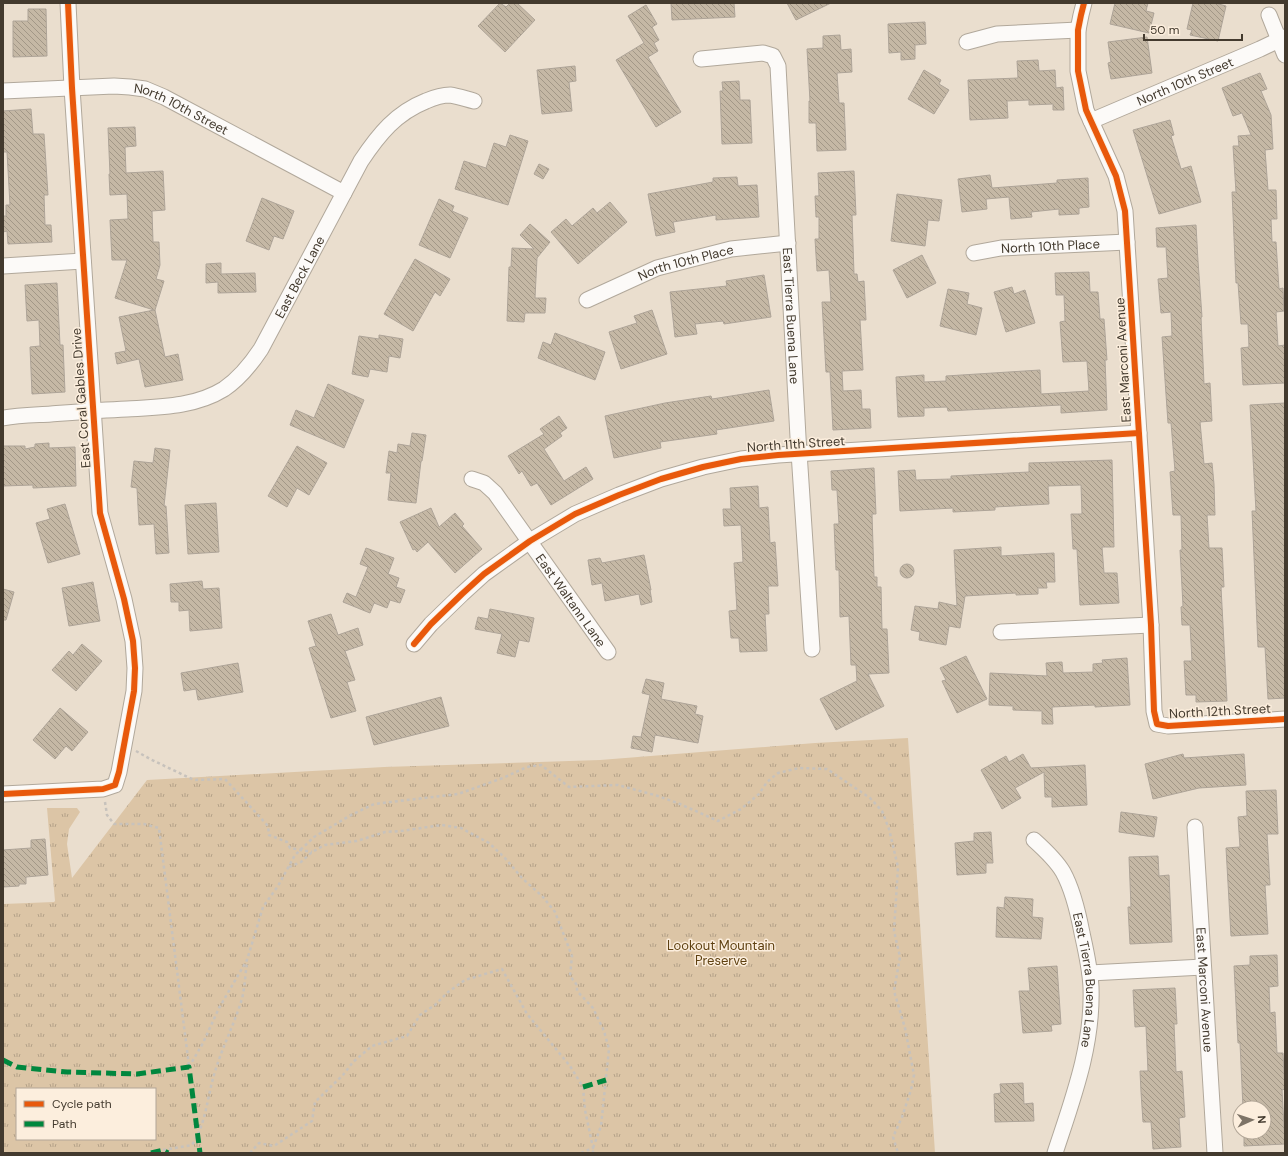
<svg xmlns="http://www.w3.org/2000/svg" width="1288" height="1156" font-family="'DM Sans',sans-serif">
<defs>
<pattern id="grass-tufts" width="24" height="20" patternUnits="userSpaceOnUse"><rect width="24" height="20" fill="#dcc5a6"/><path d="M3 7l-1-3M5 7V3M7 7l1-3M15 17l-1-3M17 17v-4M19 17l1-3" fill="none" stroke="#b4a188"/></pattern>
<pattern id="building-back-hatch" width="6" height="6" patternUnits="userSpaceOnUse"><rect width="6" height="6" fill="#c5b8a5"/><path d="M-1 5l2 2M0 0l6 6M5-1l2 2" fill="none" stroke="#a29787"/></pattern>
</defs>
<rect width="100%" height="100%" fill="#eadece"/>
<path fill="url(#grass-tufts)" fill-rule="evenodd" d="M908,738L935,1153H3V904L54,902L55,901L47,808H77L80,812L69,829L67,844L72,878L147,780L384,767L600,760L815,743ZM17,1089H155V1139H17Z"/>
<path fill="url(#building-back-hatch)" stroke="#aea498" d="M500,3L506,7L510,3H517L535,20L505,52L478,26Z
M671,3H734L735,17L672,20Z
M787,3H831L796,20Z
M1115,3H1148L1146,11L1154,13L1149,33L1110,24Z
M1193,3H1215L1226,6L1218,41L1190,35L1192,30L1187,29Z
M646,5L657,24L652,27L659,40L654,43L658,51L648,57L681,112L656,127L616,60L644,43L628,16Z
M28,9H46L47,56L13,57V21H28Z
M925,22L926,44L915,45V59L901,60V52L889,53L888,24Z
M840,35L841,50L851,49L852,72L837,73L839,103H844L846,150L817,151L816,123H809V101H810L807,49L823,48V36Z
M1147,37L1152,73L1111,79L1108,63L1111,62L1108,42Z
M1038,60L1039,71L1055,70L1056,88L1063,87L1064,110H1053V104L1029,105V100L1007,101L1008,118L970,120L968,80L1018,78L1017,61Z
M575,66L576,81L569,82L572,111L542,114L537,70Z
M924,70L941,80L939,84L949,90L934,114L908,99Z
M1260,73L1267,89L1261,91L1271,115L1273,149L1265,150L1268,190H1276L1277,219H1271L1272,242H1276L1279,289L1283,288L1284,311L1276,312L1278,346L1285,345V383L1243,385L1241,348L1249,347L1248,324H1241L1238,283H1236L1232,192H1236L1233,146H1239L1238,136L1251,135L1242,113L1233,116L1222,88Z
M739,81L740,100H750L752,143L722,144L720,91H723L722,82Z
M31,109L33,134H44L48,195H44L45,225H51L52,242L8,244L7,231L3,232V216H6V205H10L7,152H3V111Z
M1170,120L1174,135L1171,136L1181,169L1191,166L1201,202L1159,214L1133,130Z
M135,127L136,146L125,147L126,173L163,171L165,210L152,211L153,242H159L160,265L156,279L164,281L155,310L165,357L178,354L183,380L145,387L139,359L117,364L115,353L126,351L119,317L154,310L115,298L127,260H112L110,220L128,219L127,194L110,195L109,174H110L108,128Z
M510,135L528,141L508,205L455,189L464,161L486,168L494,143L506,147Z
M539,164L549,169L543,179L534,174Z
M854,171L856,215H852L854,274H857L858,282L864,281L866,320H860L863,370L842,371L843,391L861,390L862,409H870L871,428L833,430L830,372H826L822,302H831L829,270L817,271L815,239H819V217H816L815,196H819L818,173Z
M990,175L992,188L1057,183V180L1088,178L1089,207L1079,208V214L1059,215V209L1031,212L1032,217L1011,219L1009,197L986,199L987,209L962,212L958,179Z
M737,177L738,186L757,185L759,217L716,220V215L673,222L675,232L656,236L648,194L713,182V178Z
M897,194L942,200L939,221L928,220L925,246L891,241Z
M262,198L294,211L283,239L274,236L269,250L246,241Z
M439,199L454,206L452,211L468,218L450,258L419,245Z
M610,202L627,222L578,264L551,232L566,219L572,226L593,208L597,213Z
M530,224L550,242L537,258L535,298H546L545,313H525L524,322L507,321L509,267H511L512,248L534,249L520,235Z
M1196,225L1198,261L1202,317H1201L1204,384L1210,383L1212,421L1200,422L1204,464L1212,463L1214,484L1215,515H1207L1209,548H1222L1224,587H1221L1227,701L1196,702V695H1186L1184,661H1192L1190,625H1182L1181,607L1183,606L1180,550H1182L1181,515H1173L1170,472L1175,471L1171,423H1168L1162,337L1172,336L1171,312L1161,313L1158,279L1168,278L1166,247H1157L1156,228Z
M922,255L936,283L907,298L893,270Z
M415,259L450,279L440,296L435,292L413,331L384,314Z
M221,263V274L255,273L256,292L218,293V282L206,283V264Z
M1089,272L1090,292H1098L1100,319H1104L1107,360H1105L1107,410L1061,413V405L948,411L947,407L924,408V416L898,417L896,377L924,375V382L946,381V376L1040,370L1041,394L1089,391L1087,361L1063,362L1060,322L1065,321L1064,295H1056L1055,273Z
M764,275L771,317L724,324L723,321L695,324L697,334L675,337L670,292L727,286L726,281Z
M57,283L60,345H63L65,392L32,394L30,347L40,346L39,320L27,321L25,285Z
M1012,287L1014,294L1025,290L1035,323L1006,332L994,292Z
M948,289L969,293L967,304L982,308L976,335L940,326Z
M652,310L667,354L621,369L609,332L637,323L634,316Z
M555,333L605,352L595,380L538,358L543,342L551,345Z
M379,335L403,339L400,358L389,356L387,372L370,369L368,377L352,374L359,336L379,339Z
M328,384L364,400L344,448L290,425L296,410L314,418Z
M769,390L774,421L716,430L717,434L660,442L661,448L614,458L605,416L665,403L711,396L712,399Z
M1285,403V698L1268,699L1265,647H1258L1252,511H1256L1250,405Z
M559,416L567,428L560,433L562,436L544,449L564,481L586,467L593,479L551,505L537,483L531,486L522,471L519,474L508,456L544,434L540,429Z
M412,433L426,435L422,461H421L416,503L388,500L391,473H386L389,451L397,453L398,444L410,446Z
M49,443V448L75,447L76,486L33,488V485L3,486V446H25V449L35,447V444Z
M297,446L327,463L309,495L297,488L287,507L268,496Z
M155,448L170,450L164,506H166L169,553L156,554L154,524L139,525L137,488L131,487L134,461L153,463Z
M1112,460L1114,547H1102L1104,573H1117L1119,603L1080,605L1077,549H1073L1071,514H1082L1081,485L1048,486L1049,504L995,507V510L953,512V508L900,511L898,471L915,470L916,480L951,479V476L1029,472V463Z
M874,468L876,514H872L874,577H877V587H881L882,629H887L889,673L868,674L884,706L836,730L820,699L857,681L856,665H851L849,616L840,617L839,570H836L834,524H839L837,490H832L831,471Z
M758,486L759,508L768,507L770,543L775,542L778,586H768L769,614H765L767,651L740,652L739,638H731L729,611L737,610L734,563L743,562L741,525L724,526L723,509H731L730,488Z
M216,503L219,552L188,554L185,505Z
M65,504L80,554L48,563L36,523L50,519L47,509Z
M431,508L439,527L455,513L464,524L462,526L482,549L455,573L428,542L417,552L415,549L413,550L400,522Z
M1001,547V556L1054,553L1055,582H1046L1047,588H1038V594L1016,595V593L965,596L960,628L949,626L946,645L919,640L920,632L911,630L915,606L938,609L939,602L957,606L954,550Z
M366,548L394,558L388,574L399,578L396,587L405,590L400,603L390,600L387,608L374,603L370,613L343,602L347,593L356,597L368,567L360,564Z
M644,555L651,590H650L652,602L641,605L639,594L605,601L602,583L592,585L588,560L600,558L602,563Z
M900 571a7 7 0 1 1 14 0a7 7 0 1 1-14 0Z
M202,581L203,589L219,588L222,628L190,631L189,610L179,611V602H171L170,584Z
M93,582L100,621L69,626L62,588Z
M3,589L14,592L6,620H3Z
M490,609L534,618L529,642L519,640L515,657L497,653L502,634L475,629L478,617L488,619Z
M331,614L338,635L358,628L363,645L345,651L355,680L347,682L356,711L331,718L309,648L316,646L308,621Z
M82,644L102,661L76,691L52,670L69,651L73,655Z
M966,656L987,699L957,713L942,681L946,680L940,668Z
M1127,658L1130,705L1095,707V705L1052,707L1053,724H1042V711L1013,710V706L989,705L990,673L1047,676L1046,663L1062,662L1063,673L1093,672V664L1103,663L1102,660Z
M238,663L243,692L198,700L196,689L184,691L181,673Z
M646,679L664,683L661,699L697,706L695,714L703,716L698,743L655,735L652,752L631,748L633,736L641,737L650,695L642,693Z
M441,697L449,726L374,745L366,717Z
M60,708L88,732L72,751L66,746L55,759L33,740Z
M1023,754L1031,768L1085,765L1087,805L1052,807V797H1045L1044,772L1015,788L1021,798L1002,809L981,770L1006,756L1009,762Z
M1183,754L1184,758L1244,754L1246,785L1199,788L1153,799L1145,764Z
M1276,790L1278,834H1267L1270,885H1265L1268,934L1231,936L1226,848L1240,847L1238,817L1247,816L1246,791Z
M1121,812L1157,817L1154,837L1119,832Z
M991,832L993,863H986V873L957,875L955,843L974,841V833Z
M45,839L48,875L26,877V884H19V886L3,887V850L31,848V840Z
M1158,856L1159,876L1169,875L1172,942L1130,944L1128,907H1131L1129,857Z
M1005,897L1033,899L1032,917L1043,918L1041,939L996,937L997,907L1004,908Z
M1277,955L1278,986L1269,987L1270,1013L1275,1012L1277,1053H1283L1285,1089L1282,1090L1285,1144L1244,1146V1132H1264V1108H1243L1240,1043H1238L1234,966L1250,965V956Z
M1057,966L1061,1024L1051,1025L1052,1031L1023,1033L1019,991H1030L1028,968Z
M1175,988L1177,1024H1174L1176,1072L1182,1071L1185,1117L1179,1118L1181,1147L1153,1149L1151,1122H1143L1141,1092L1140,1071H1148L1146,1026L1135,1027L1133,990Z
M1023,1083L1024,1104L1033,1103L1034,1121L995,1122L994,1094L1001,1093L1000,1084Z"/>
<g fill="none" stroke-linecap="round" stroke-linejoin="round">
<g stroke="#b1a89b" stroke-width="17">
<g id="minor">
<path d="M1084,3L1081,15L1078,30V71L1086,110L1116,176L1125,211L1151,625L1154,711L1157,724L1168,726L1285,719"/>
<path d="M1269,15L1285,55"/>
<path d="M967,42L997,34L1078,30"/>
<path id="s1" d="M701,59L763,53L773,56L778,66L798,437L812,649"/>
<path id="s2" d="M3,91L114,86L130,87L145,89L164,97L344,193"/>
<path id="s3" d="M1091,121L1260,49L1285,37"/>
<path id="s4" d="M974,253L1001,248L1127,242"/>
<path d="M3,266L83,261"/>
<path id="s5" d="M587,300L657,268L731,249L788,243"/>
<path id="s6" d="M3,418C19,415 35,415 51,414C77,412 102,410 127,409C160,407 195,407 224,389C239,379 251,364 261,349L361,161C379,134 396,113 426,101C433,98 441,95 450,95C458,96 466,99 474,101"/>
<path id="s7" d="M472,479L484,483L495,493L608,652"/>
<path d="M1001,632L1151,625"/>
<path d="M414,644L431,624L462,594L484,574L530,541L575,514L619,495L661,479L703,467L741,459L778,455L1139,433"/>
<path d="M3,794L103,789L115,785L119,772L134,691L135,668L133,641L124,599L100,513L72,88L68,3"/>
<path id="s8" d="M1195,827L1215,1153"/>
<path id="s9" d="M1034,840C1044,849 1056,860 1063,872C1073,890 1078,912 1082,933C1086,951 1090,968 1091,987C1093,1046 1073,1098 1055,1153"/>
<path d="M1090,973L1203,967"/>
</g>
</g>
<path stroke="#c7c2bc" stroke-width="2.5" stroke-dasharray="3 3" stroke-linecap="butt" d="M136,751L150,759L194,780L225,779L268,826L269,835L287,842L290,848L312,852
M105,802L107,815L114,824H144L159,828L189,1066
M289,867L301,862L312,852L325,845L357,841L385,832L401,831L442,825L461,828L489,843L504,857L522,878L543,897L555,912L572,956L570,976L577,985V991L593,1008L604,1031L609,1049L601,1126L593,1148V1153
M189,1067L203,1043L219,1008L247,960L263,907L278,886L295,855L314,837L351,815L374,804L458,794L503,778L527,767L541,765L569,787L618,785L658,796L680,804L718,821L741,809L759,794L767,782L778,773L799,768L827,769L870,798L882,811L889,829L898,867L894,931L900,957L894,991L905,1028L914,1075L911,1090L902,1117L893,1137L898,1153
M163,1150L192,1145C206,1124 207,1098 214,1075C221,1050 233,1027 241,1002C245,990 245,975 247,963
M250,1153L259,1143L274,1146L312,1121L315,1102L343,1075L353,1062L372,1046L407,1036L420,1015L435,1005L448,992L465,980L502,969L527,1014L570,1066L583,1087L585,1110L593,1148L581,1153"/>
<use href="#minor" stroke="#fcfaf8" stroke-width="15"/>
<path stroke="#00873e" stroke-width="5" stroke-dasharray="10 5" stroke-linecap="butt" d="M3,1060L17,1067L67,1072L137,1074L189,1067L200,1153
M583,1087L606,1080
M151,1153L163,1150L168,1153"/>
<g stroke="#fceedd" stroke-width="8">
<path id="cycleway" d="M1084,3L1081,15L1078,30V71L1086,110L1116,176L1125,211L1151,625L1154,711L1157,724L1168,726L1285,719
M414,644L431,624L462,594L484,574L530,541L575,514L619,495L661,479L703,467L741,459L778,455L1139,433
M3,794L103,789L115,785L119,772L134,691L135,668L133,641L124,599L100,513L72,88L68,3"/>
</g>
<use href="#cycleway" stroke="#e8590c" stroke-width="6"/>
</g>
<g text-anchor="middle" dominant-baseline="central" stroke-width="3" stroke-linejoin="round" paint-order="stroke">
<g font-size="13" fill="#433a2e" stroke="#fceedd">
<text stroke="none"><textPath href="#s3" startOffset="102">North 10th Street</textPath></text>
<text stroke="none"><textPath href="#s2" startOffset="183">North 10th Street</textPath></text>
<text stroke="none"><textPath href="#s4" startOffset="77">North 10th Place</textPath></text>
<text stroke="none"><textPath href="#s5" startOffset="106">North 10th Place</textPath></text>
<text stroke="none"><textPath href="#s6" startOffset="361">East Beck Lane</textPath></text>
<text stroke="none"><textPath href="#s1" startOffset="334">East Tierra Buena Lane</textPath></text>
<text transform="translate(1123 360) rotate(-93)">East Marconi Avenue</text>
<text transform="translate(81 398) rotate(-94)">East Coral Gables Drive</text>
<text transform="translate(796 444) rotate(-4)">North 11th Street</text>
<text stroke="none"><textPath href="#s7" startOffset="159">East Waltann Lane</textPath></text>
<text transform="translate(1220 711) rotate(-3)">North 12th Street</text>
<text stroke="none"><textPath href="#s9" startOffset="155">East Tierra Buena Lane</textPath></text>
<text stroke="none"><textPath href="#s8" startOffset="163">East Marconi Avenue</textPath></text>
</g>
<g font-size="13" fill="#5e4010" stroke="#fceedd">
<text x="721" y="945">Lookout Mountain<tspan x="721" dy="15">Preserve</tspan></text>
</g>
</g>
<rect width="1288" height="1156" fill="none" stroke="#433a2e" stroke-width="8"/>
<rect x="16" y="1088" width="140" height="52" fill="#fceedd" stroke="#b2a697"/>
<rect x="24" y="1101" width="20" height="6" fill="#e8590c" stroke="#b2a697"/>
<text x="52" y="1108" font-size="12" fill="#433a2e">Cycle path</text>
<rect x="24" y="1121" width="20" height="6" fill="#00873e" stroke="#b2a697"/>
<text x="52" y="1128" font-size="12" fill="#433a2e">Path</text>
<g transform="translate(1252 1120) rotate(87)"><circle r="19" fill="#fceedd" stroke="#b2a697"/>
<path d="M0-3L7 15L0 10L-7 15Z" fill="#7d7366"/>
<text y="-6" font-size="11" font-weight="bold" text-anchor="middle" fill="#433a2e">N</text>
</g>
<path d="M1144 34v6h98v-6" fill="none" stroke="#433a2e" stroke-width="2"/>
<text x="1150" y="34" font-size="12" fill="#433a2e" stroke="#fceedd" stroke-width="3" paint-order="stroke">50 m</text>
</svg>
